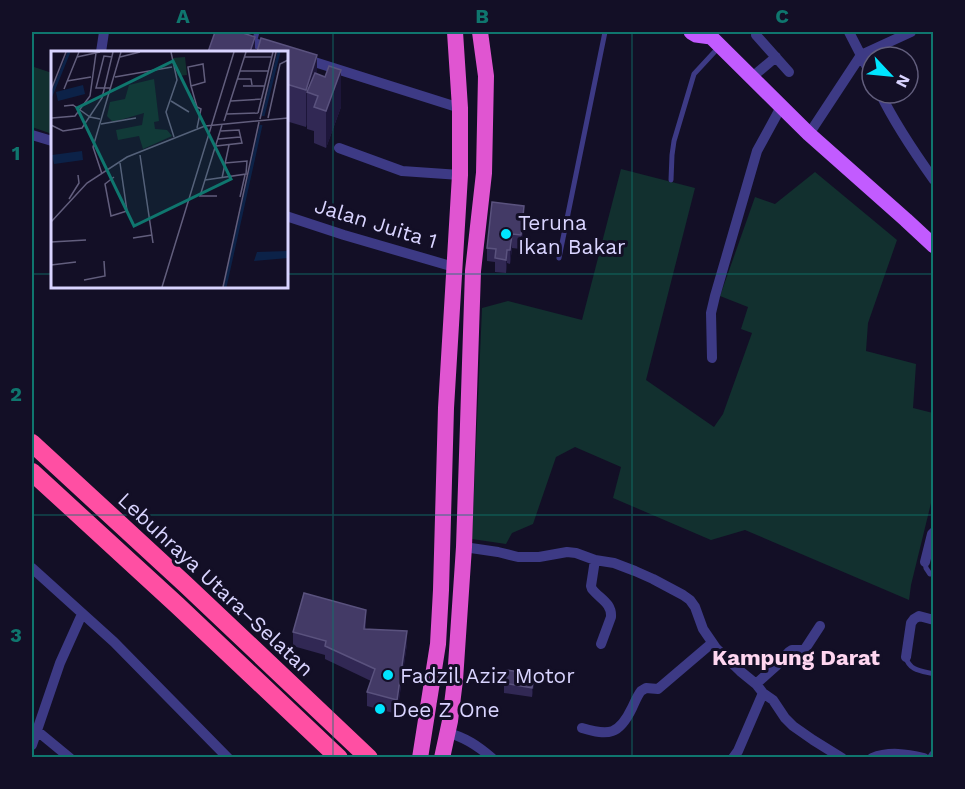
<svg xmlns="http://www.w3.org/2000/svg" width="965" height="789" font-family="'Work Sans',sans-serif">
<rect width="100%" height="100%" fill="#130f26"/>
<path fill="#12302f" d="M34,67L52,73V134L32,127V74Z
M621,169L695,188L646,380L714,427L723,414L752,333L741,329L748,307L720,296L755,197L775,204L815,172L897,240L868,323L866,351L916,364L913,408L933,413V495L911,585L909,600L745,530L711,540L613,498L621,467L575,447L556,457L533,524L512,533L506,544L472,539L482,308L508,301L582,320Z"/>
<g fill="none" stroke-linecap="round" stroke-linejoin="round">
<path stroke="#3d3a85" stroke-width="5" d="M254,43L257,32
M671,180L672,155L674,141L694,74L719,47
M559,258L605,32
M925,562L926,568L930,574H934
M906,657C909,671 922,671 934,674"/>
<path stroke="#3d3a85" stroke-width="10" d="M219,32L273,49
M849,32L872,77
M756,35L789,72
M101,52L104,32
M286,53L460,108
M752,77L776,57
M880,93C895,124 914,152 934,180
M809,134L861,55L911,32
M32,135L52,141
M339,148L402,171L460,175
M286,216L344,235L454,267
M712,358L711,313L715,296L757,151L781,107
M464,547L498,552L518,557H539L567,552L576,553L595,560L614,563L635,571L653,579L683,595L690,600L695,607L703,629L716,648L740,671L756,684L763,693L773,700L785,718L793,726L813,740L842,758
M595,560L591,586L592,589C600,599 612,603 611,617L601,644
M925,562L932,534L934,532
M32,568L114,642L228,758
M906,657L911,623L914,619L919,616L934,620
M756,684L776,666L789,652L792,650H802L805,649L820,626
M582,728C609,736 619,735 632,708C635,702 637,696 641,691L646,688L658,689L712,643
M36,730L70,758
M448,733C465,737 478,746 492,758
M32,745L60,663L82,614
M733,758L738,751L763,693
M872,758C889,751 907,754 924,758
M932,758L934,755"/>
<path stroke="#c25bff" stroke-width="15" d="M691,32L696,35L711,37
M709,32L711,37L809,134L906,220L934,246"/>
<path stroke="#e055d1" stroke-width="16" d="M420,758L438,644L441,590L446,408L460,175V108L455,32
M442,758L450,721L455,680L464,547L473,271L484,173L486,76L480,32"/>
<path stroke="#ff4fa3" stroke-width="18" d="M32,443L185,584L369,758
M32,472L177,605L339,758"/>
</g>
<path fill="#312854" d="M286,52L317,74L341,107L326,148L314,143V131L307,129V122L306,127L286,121Z
M524,220L521,249L512,248L510,264L507,263L506,273L495,272V262L487,261V248Z
M366,624V629L407,644L397,714L367,706V692L371,681L325,659V655L293,646V632Z
M504,683H534L532,697L504,693Z"/>
<path fill="#1d163a" d="M255,37V52H250Z
M317,55V91L307,92V122L306,127V90Z
M341,70V107L326,148V111Z
M524,206V220L521,249V235Z
M512,234V248L510,264V250Z
M507,250V263L506,273V260Z
M366,610V624L364,642V629Z
M407,631V644L397,714V700Z
M534,674V683L532,697V688Z"/>
<path fill="#433a66" stroke="#5a527e" stroke-width="1.5" d="M215,32H240L255,37L250,52H208Z
M261,38L317,55L306,90L286,84V52H257Z
M329,66L341,70L326,111L314,107L318,96L307,92L315,73L325,77Z
M492,202L524,206L521,235L512,234L510,250H507L506,260L495,258L496,249L487,248Z
M304,593L366,610L364,629L407,631L397,700L367,692L375,669L325,646L326,641L293,632Z
M506,670L534,674L532,688L504,683Z"/>
<path fill="none" stroke="#0f766e" stroke-width="1.5" stroke-opacity="0.55" d="M333,32V758M632,32V758M32,274H52M286,274H934M32,515H934"/>
<g fill="#00e5ff" stroke="#130f26" stroke-width="2">
<circle cx="506" cy="234" r="6"/>
<circle cx="388" cy="675" r="6"/>
<circle cx="380" cy="709" r="6"/>
</g>
<g text-anchor="middle" dominant-baseline="central" stroke-width="6" stroke-linejoin="round" paint-order="stroke">
<g font-size="21" fill="#d9d4ff" stroke="#130f26" text-anchor="start">
<text x="518" y="222">Teruna<tspan x="518" dy="24">Ikan Bakar</tspan></text>
<text x="400" y="675">Fadzil Aziz Motor</text>
<text x="392" y="709">Dee Z One</text>
</g>
<g font-size="21" fill="#d9d4ff" stroke="#130f26">
<text transform="translate(376 223) rotate(17)">Jalan Juita 1</text>
<text transform="translate(216 584) rotate(43)">Lebuhraya Utara–Selatan</text>
</g>
<g font-size="22" font-weight="bold" fill="#ffd6f0" stroke="#130f26">
<text x="796" y="657">Kampung Darat</text>
</g>
</g>
<g transform="translate(51 51)">
<rect width="237" height="237" fill="#130f26"/>
<path d="M134,6L136,24L127,25L122,7ZM103,28L108,70L103,71L104,78L116,79L121,85L92,98L88,85L67,89L65,79L91,74L93,62L62,71L56,65L59,51L74,48L78,34Z" fill="#12302f"/>
<path d="M32,34L34,43L7,50L5,41ZM31,100L32,109L3,113L1,104ZM237,200V207L203,210L206,201Z" fill="#0c2248"/>
<path fill="none" stroke="#0c2248" stroke-width="3" d="M0,45L18,1M212,65L228,1M174,236L210,74"/>
<path fill="none" stroke="#625e7d" stroke-width="1.5" d="M120,1L126,29L115,61L123,86M26,6L49,1M69,6L89,1M193,6H221M189,20H217M64,26L121,16M187,28H200L201,34M16,30L40,26M140,35L154,31L152,13L137,16L140,35L146,56L150,58L146,77M192,35H214M60,37H45L53,5L61,6M13,38L28,1M0,39L15,1M120,50L138,61M180,50L211,48M13,55L22,54L39,66L49,68M207,62L222,1M176,63L207,62M1,67L24,65L39,45L45,2M217,67L229,13L237,9M209,68L225,1M173,70L195,1M50,73L85,67M0,74L12,80L31,77L51,47L62,1M167,88L189,86M165,95L191,92L188,79L170,80M89,104L102,192M51,123L42,96L70,1M63,126L54,133L60,165L76,160L69,112M171,127L178,94M154,129L195,123L196,110L174,112M166,145H149L171,74M189,146L194,124M18,148L28,132L27,124M0,171L36,132L76,106L154,75L237,67M82,187L101,184M0,191L35,189M0,214L25,211M33,229L54,225L53,210M111,236L183,1M172,236L208,71"/>
<path fill="#0f766e" fill-opacity="0.15" stroke="#0f766e" stroke-width="3" d="M122,10L180,128L83,175L26,57Z"/>
<rect width="237" height="237" fill="none" stroke="#d9d4ff" stroke-width="3"/>
</g>
<rect width="965" height="789" fill="none" stroke="#130f26" stroke-width="66"/>
<g transform="translate(890 75) rotate(116)"><circle r="28" fill="#130f26" stroke="#625e7d" stroke-width="1.5"/>
<path d="M0-4.5L10 22L0 15L-10 22Z" fill="#00e5ff"/>
<text y="-9" font-size="16" font-weight="bold" text-anchor="middle" fill="#d9d4ff">N</text>
</g>
<rect x="33" y="33" width="899" height="723" fill="none" stroke="#0f766e" stroke-width="2"/>
<g font-size="20" text-anchor="middle" font-weight="bold" fill="#0f766e">
<text x="183" y="23">A</text>
<text x="482" y="23">B</text>
<text x="782" y="23">C</text>
<text x="16" y="160">1</text>
<text x="16" y="401">2</text>
<text x="16" y="642">3</text>
</g>
</svg>
